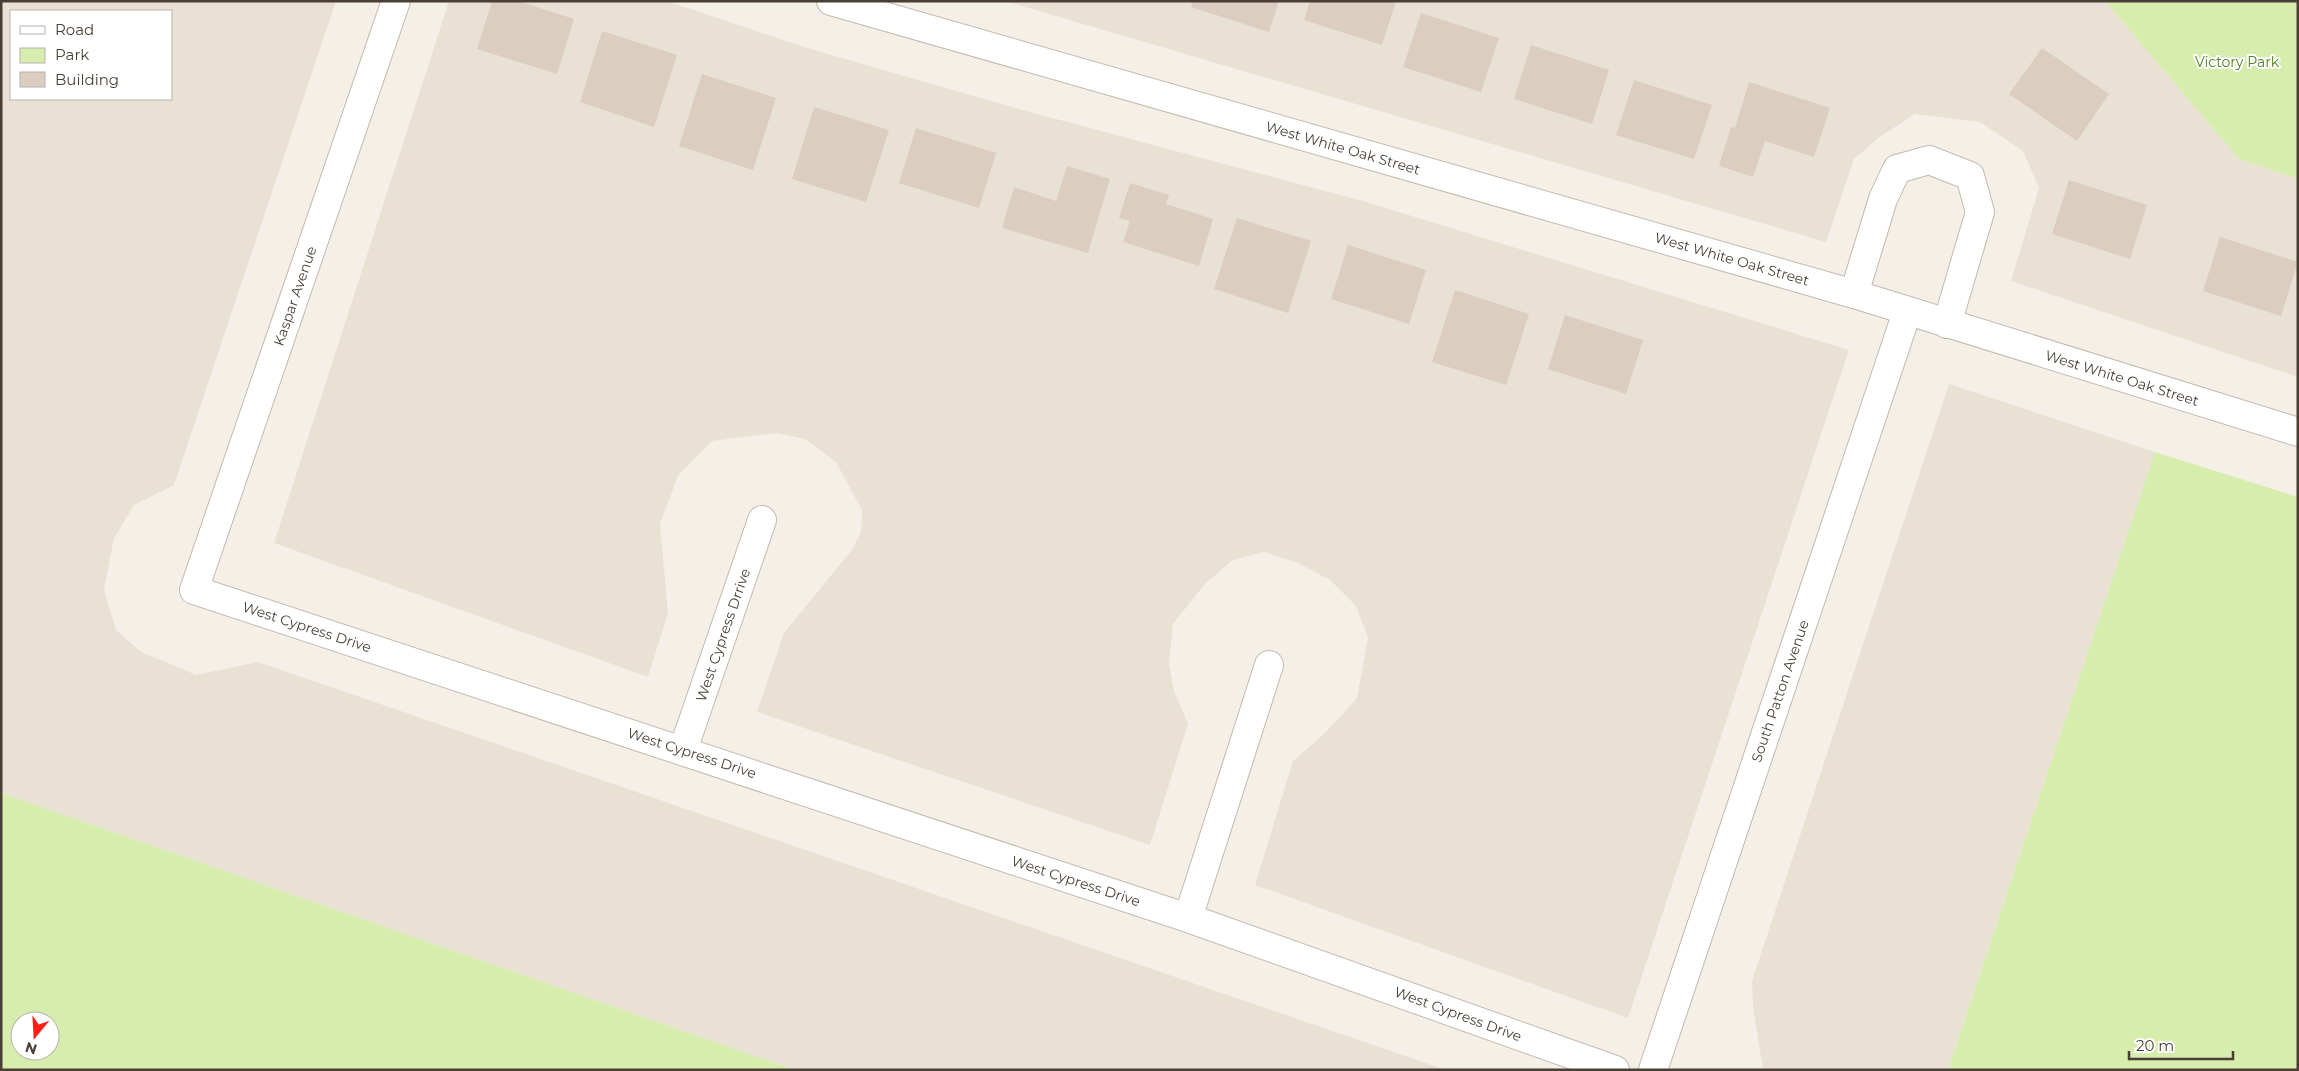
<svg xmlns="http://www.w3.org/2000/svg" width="2299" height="1071" font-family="Montserrat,sans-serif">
<rect width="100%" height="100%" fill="#f5f0e7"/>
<path fill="#eae1d5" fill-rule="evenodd" d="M1,1H336L174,485L134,505L114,538L104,590L116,630L140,651L196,675L258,662L1446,1070H795L1,793ZM11,11H171V99H11Z
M449,1H667L804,47L1019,109L1363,201L1849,350L1628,1018L1255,885L1293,761L1327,731L1357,698L1368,637L1356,606L1330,580L1298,563L1264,552L1233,560L1204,585L1173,624L1169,664L1174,691L1188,724L1150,845L757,712L784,633L851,551L861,533L862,510L836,462L805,439L777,433L712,441L678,476L660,524L668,613L648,677L274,543Z
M1005,1H2105L2239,159L2298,179V377L2011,281L2039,188L2023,151L1980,122L1915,114L1881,136L1854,159L1826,242Z
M1949,384L2155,452L1948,1070H1763L1753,1007L1752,981Z"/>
<path fill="#d7edad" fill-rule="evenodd" d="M2105,1H2298V179L2239,159Z
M2155,452L2298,497V1070H1948Z
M1,793L795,1070H1ZM20,1021H50V1051H20Z"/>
<path fill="#dbcdbf" d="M492,1H518L574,19L557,74L477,49Z
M1193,1H1279L1269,32L1191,7Z
M1310,1H1396L1382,45L1304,20Z
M1421,13L1499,38L1481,92L1403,67Z
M602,31L677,55L654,127L580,102Z
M1531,45L1609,70L1592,124L1514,99Z
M2042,48L2109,94L2077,141L2009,94Z
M702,74L776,98L753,170L679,146Z
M1634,80L1712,105L1694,159L1616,135Z
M1749,82L1830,108L1814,157L1765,141L1753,177L1719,166L1731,127L1735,128Z
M814,107L889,130L866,202L792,179Z
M916,128L996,153L979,208L899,183Z
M1067,166L1110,179L1088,253L1002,228L1014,187L1056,201Z
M2069,180L2147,205L2130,259L2052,234Z
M1130,183L1169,195L1166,204L1213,219L1199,266L1123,242L1130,221L1119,218Z
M1237,218L1311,241L1288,313L1214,289Z
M2220,237L2298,262L2281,316L2203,291Z
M1348,245L1426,270L1409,324L1331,299Z
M1455,290L1529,314L1506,385L1432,362Z
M1565,315L1643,340L1626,394L1548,369Z"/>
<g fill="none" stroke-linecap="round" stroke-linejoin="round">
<g stroke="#c5b9ac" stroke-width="30">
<path id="minor" d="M396,1L194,590L1188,918L1615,1070
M831,1L1854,294L2298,432
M1854,294L1883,199L1897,169L1929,160L1970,176L1980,212L1947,324
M683,750L762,520
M1188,918L1269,665
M1653,1070L1907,312"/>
</g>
<use href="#minor" stroke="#fff" stroke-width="28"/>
</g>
<g text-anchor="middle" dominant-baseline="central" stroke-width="4" stroke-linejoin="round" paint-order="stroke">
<g font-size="14" fill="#518123" stroke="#fff">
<text x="2237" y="62">Victory Park</text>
</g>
<g font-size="14" fill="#493f35" stroke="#fff">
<text transform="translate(1343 148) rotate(16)">West White Oak Street</text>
<text transform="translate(1732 259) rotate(16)">West White Oak Street</text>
<text transform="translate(295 296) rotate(-71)">Kaspar Avenue</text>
<text transform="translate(2122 378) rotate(17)">West White Oak Street</text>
<text transform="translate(307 627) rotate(18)">West Cypress Drive</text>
<text transform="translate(723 635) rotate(-71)">West Cypress Drrive</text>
<text transform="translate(1780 691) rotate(-71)">South Patton Avenue</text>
<text transform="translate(692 753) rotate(18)">West Cypress Drive</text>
<text transform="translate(1076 881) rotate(18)">West Cypress Drive</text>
<text transform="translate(1458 1014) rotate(20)">West Cypress Drive</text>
</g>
</g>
<rect width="2299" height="1071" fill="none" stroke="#493f35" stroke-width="5"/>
<rect x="10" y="10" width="162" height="90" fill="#ffffff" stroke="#b6b2ae"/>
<rect x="20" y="26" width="25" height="8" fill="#ffffff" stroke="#b6b2ae"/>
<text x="55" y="35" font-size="15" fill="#493f35">Road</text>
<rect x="20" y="48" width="25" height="15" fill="#d7edad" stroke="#b6b2ae"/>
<text x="55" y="60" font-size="15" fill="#493f35">Park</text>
<rect x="20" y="72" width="25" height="15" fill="#dbcdbf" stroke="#b6b2ae"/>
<text x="55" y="85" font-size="15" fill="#493f35">Building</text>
<g transform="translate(35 1036) rotate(198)"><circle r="24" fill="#ffffff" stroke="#b6b2ae"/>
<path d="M0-4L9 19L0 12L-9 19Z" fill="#ff1e15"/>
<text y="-8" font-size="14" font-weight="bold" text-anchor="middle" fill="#493f35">N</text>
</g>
<path d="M2129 1051v8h104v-8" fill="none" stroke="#493f35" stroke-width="2.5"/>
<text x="2136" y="1051" font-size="15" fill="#493f35" stroke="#ffffff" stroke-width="4" paint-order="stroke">20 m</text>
</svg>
